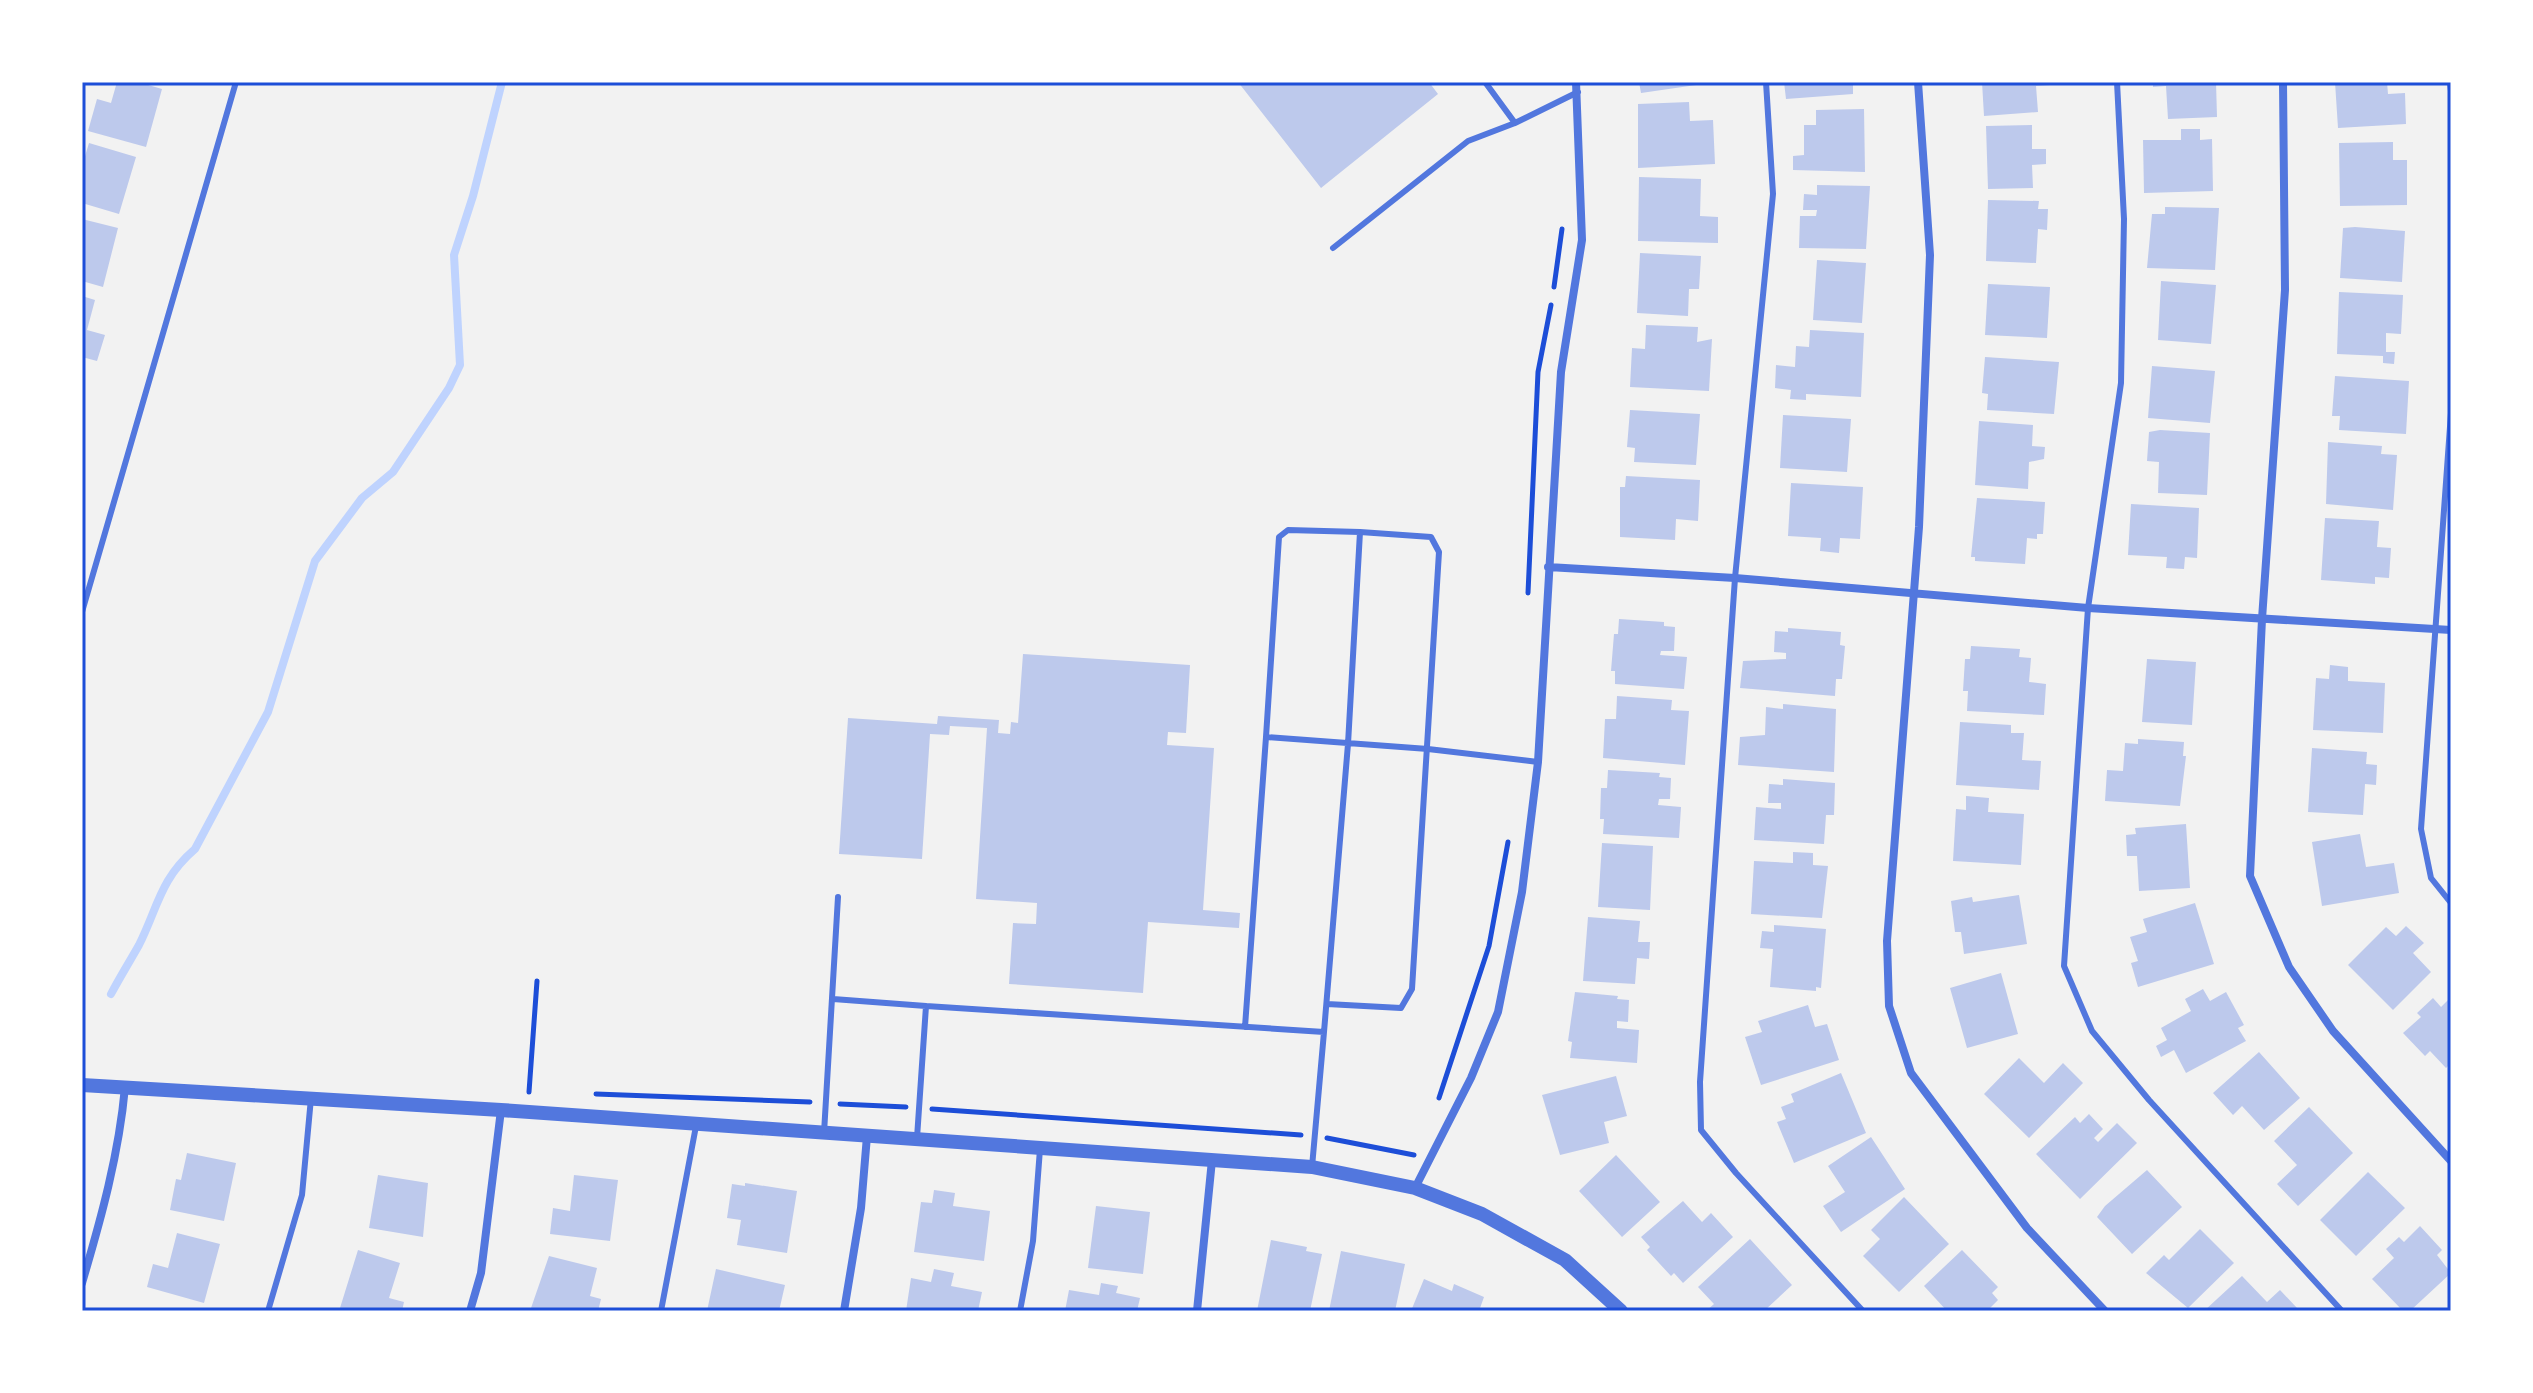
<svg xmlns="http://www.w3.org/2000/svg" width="2533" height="1393" font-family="'Roboto Serif',serif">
<rect width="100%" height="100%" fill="#f2f2f2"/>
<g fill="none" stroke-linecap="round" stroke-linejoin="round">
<path stroke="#bfd3fe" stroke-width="8" d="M111,994C120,977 130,961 139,945C158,907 160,879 195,849L268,712L315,561L362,498L393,472L449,388L460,365L454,255L473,196L502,82"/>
</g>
<path fill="#bdc9ec" d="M117,82H138L162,89L146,147L88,131L97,99L111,103Z
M1238,82H1429L1438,94L1321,188Z
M1639,82H1703V84L1641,93Z
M1784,82H1853V94L1786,99Z
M1982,82H2050V85L2036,86L2038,112L1984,116Z
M2153,82H2216L2217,117L2168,119L2166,86L2153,87Z
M2335,82H2387L2388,94L2405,93L2406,124L2338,128Z
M1689,102L1690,121L1713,120L1715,164L1638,168V104Z
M1864,109L1865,172L1793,170V156L1804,155V125H1816V110Z
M2032,125V149H2046V164L2032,165L2033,188L1988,189L1986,126Z
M2181,129H2200V140L2212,139L2213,191L2144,193L2143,140H2181Z
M2393,142V160H2407V205L2340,206L2339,143Z
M89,143L136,157L119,214L82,203V166Z
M1639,177L1701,179L1700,216L1718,217V243L1638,241Z
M1817,185L1870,186L1866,249L1799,248L1800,216H1816L1817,210H1803L1804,194L1817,195Z
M1988,200L2039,201L2038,209H2048L2047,230L2038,229L2036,263L1986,261Z
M2165,207L2219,208L2215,270L2147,268L2152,214H2165Z
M82,219L118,228L103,287L82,281Z
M2355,227L2405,231L2402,282L2340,278L2343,228Z
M1640,253L1701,256L1699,289H1689L1688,316L1637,313Z
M1817,260L1866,263L1862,323L1813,320Z
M2161,281L2216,285L2211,344L2158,340Z
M1988,284L2050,287L2047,338L1985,335Z
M2339,292L2403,295L2401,334L2386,333V352H2395L2394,364L2383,363V356L2337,354Z
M82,296L95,300L87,330L105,335L97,361L82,357Z
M1646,325L1698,327L1697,342L1712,339L1709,391L1630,387L1632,348L1645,349Z
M1810,330L1864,333L1861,397L1806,394V400L1790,399L1791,390L1775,388L1776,365L1795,367L1796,346L1809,347Z
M1985,357L2059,362L2054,414L1987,410L1988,394L1982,393Z
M2152,366L2215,371L2210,423L2148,418Z
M2335,376L2409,381L2406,434L2339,430L2340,416H2332Z
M1630,410L1700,414L1696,465L1634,462L1635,448L1627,447Z
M1783,415L1851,419L1847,472L1780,468Z
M1979,421L2033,425L2032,446L2045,447L2044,459L2029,462L2028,489L1975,485Z
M2160,430L2210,433L2207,495L2158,493L2159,462L2147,461L2149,432Z
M2328,442L2382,446L2381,454L2397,455L2393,510L2326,504Z
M1626,476L1700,480L1698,521L1676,519L1675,540L1620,537V487H1625Z
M1791,483L1863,487L1860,539L1840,538L1839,553L1820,551L1821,538L1788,536Z
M1977,498L2045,502L2043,534H2037V539L2027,538L2025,564L1975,561V557H1971Z
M2131,504L2199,508L2197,558L2185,557L2184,569L2166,568L2167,557L2128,555Z
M2325,518L2379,521L2377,547L2391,548L2389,578L2375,577V584L2321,580Z
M1619,619L1664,622V626L1675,627L1674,651H1661L1660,655L1687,657L1684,689L1615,684V671H1611L1614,634H1618Z
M1788,628L1841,632L1840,645L1845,646L1842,679H1836L1835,696L1740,688L1743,661L1786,659V653L1774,652L1775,631L1788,632Z
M1971,646L2020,649L2019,657L2031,658L2029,682L2046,684L2044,715L1967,711L1968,691H1963L1965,659H1970Z
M1023,654L1190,665L1186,733L1168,732L1167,745L1214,748L1203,910L1240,913L1239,928L1148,922L1143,993L1009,984L1013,923L1036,924L1037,903L976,899L987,728L950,726L949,735L930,734L922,859L839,854L848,718L937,724L938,716L999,720L998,733L1010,734L1011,722L1018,723Z
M2147,659L2196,662L2192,725L2142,722Z
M2330,665L2348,667V681L2385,683L2383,733L2313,730L2316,678L2329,679Z
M1617,696L1672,700L1671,710L1689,711L1685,765L1603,758L1605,719H1616Z
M1783,704L1836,709L1834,772L1738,765L1740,737L1765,735L1766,707L1783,709Z
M1960,722L2011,725V733H2024L2022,760L2041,761L2039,790L1956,785Z
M2138,739L2184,742L2183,756H2186L2180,806L2105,801L2107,770L2123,771L2125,743L2138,744Z
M2312,748L2367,752L2366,764L2377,765L2376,785L2365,784L2363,815L2308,812Z
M1608,770L1660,773L1659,777L1671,778L1670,799H1659L1658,805L1681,807L1679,838L1603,834L1604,819H1600L1601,788H1607Z
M1783,779L1835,783L1834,815H1826L1824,844L1754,840L1756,807L1781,809V803H1768L1769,784L1783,785Z
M1966,796L1989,798L1988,812L2024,814L2021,865L1953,861L1956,809L1966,810Z
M2186,824L2190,888L2139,891L2137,856H2127L2126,835L2136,834L2135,828Z
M2360,834L2366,867L2394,863L2399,893L2322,906L2312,842Z
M1602,843L1653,846L1650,910L1598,907Z
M1793,852L1813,853V865L1828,866L1822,918L1751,914L1754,861L1793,863Z
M2019,895L2027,944L1964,954L1961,932H1955L1951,901L1972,897L1973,902Z
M2195,903L2214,964L2138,987L2131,963L2138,961L2130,937L2147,932L2143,919Z
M1588,917L1640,921L1638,942H1650L1649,959L1637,958L1635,984L1583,981Z
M1774,925L1826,929L1821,988L1816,987V991L1770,987L1773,949L1760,948L1762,931L1774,932Z
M2406,926L2424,943L2413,953L2431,972L2393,1010L2348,965L2386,927L2396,936Z
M2001,973L2018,1034L1967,1048L1950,988Z
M2203,989L2210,1001L2226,992L2244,1025L2238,1028L2246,1041L2186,1073L2174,1050L2161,1057L2156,1046L2167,1040L2161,1028L2191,1011L2185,999Z
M1575,992L1618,996L1617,999L1629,1000L1628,1022L1617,1021V1028L1639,1030L1637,1063L1570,1058L1572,1042L1568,1041Z
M2451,997V1063L2446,1068L2430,1051L2425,1056L2403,1033L2421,1017L2417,1013L2433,998L2441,1007Z
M1808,1005L1815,1027L1827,1024L1839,1060L1761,1085L1745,1037L1762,1032L1758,1021Z
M2259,1052L2300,1098L2264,1130L2242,1106L2233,1115L2213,1093Z
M2019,1058L2044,1083L2063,1063L2083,1083L2029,1138L1984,1094Z
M1841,1073L1866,1133L1794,1163L1777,1122L1786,1119L1781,1107L1794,1102L1791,1094Z
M1616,1076L1627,1116L1604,1122L1609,1143L1560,1155L1542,1095Z
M2309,1107L2353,1153L2298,1206L2277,1184L2297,1165L2274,1141Z
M2089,1114L2103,1129L2094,1138L2098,1142L2117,1123L2137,1143L2080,1199L2036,1154L2075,1117L2080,1123Z
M1871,1137L1905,1189L1841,1232L1823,1206L1845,1192L1828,1166Z
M187,1153L236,1163L224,1221L170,1210L176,1179L181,1180Z
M1616,1155L1660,1202L1622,1237L1579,1191Z
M2147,1170L2182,1207L2132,1254L2097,1217L2105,1206Z
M2368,1172L2405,1208L2356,1256L2320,1220Z
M378,1175L428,1183L423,1237L369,1228Z
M574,1175L618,1180L610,1241L550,1234L553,1208L570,1211Z
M745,1183L797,1191L787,1253L737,1245L741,1220L727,1218L732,1184L745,1186Z
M934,1190L955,1193L953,1206L990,1211L984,1261L914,1252L921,1202L932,1203Z
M1904,1197L1949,1244L1899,1292L1863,1256L1880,1239L1871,1230Z
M1683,1201L1702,1222L1711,1213L1733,1237L1683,1283L1674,1273L1671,1276L1647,1250L1650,1247L1641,1237Z
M1096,1206L1150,1212L1143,1274L1088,1268Z
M2420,1226L2442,1250L2437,1255L2451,1273L2410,1311H2403L2372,1279L2394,1258L2386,1249L2399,1237L2404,1242Z
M2200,1229L2234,1263L2188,1308L2146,1273L2164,1255L2169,1260Z
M177,1233L220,1244L204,1303L147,1287L153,1264L168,1268Z
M1750,1239L1792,1285L1764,1311H1706L1714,1304L1698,1287Z
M1271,1240L1307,1247L1306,1251L1322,1254L1310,1311H1257Z
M358,1250L400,1263L389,1298L404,1302L402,1311L340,1308Z
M1962,1250L1998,1287L1992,1293L1998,1300L1987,1311H1947L1924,1286Z
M1341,1251L1405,1264L1395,1311H1329Z
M549,1256L597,1268L590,1296L601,1299L598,1311H530Z
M716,1269L785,1285L779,1311H707Z
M934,1269L954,1273L951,1286L982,1292L978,1311H906L911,1278L931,1282Z
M2242,1276L2267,1302L2280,1290L2297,1308L2294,1311H2204Z
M1424,1279L1452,1291L1454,1284L1484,1297L1479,1311H1411Z
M1101,1283L1118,1286L1116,1293L1140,1298L1137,1311H1065L1069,1290L1099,1295Z"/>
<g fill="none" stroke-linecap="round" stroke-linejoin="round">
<path stroke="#1d4ed8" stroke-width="5" d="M1554,287L1562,229
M1528,593L1538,372L1551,305
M529,1092L537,981
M596,1094L810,1102
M1439,1098L1489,946L1508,842
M840,1104L906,1107
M932,1109L1301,1135
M1327,1138L1414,1155"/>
<path stroke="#5277de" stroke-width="6" d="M1485,82L1515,123
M1766,82L1773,194L1735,578L1700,1082L1701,1130L1736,1173L1863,1311
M2117,82L2124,219L2121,383L2088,608L2064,966L2092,1031L2149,1100L2342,1311
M2450,82L2451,91
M1333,248L1468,141L1515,123L1578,92
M2451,413L2421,829L2431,878L2451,903
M82,612L236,82
M1266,737L1279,537L1288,530L1360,532L1348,744L1324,1032
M833,999L926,1006
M1327,1004L1401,1008L1412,989L1439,552L1431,537L1360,532
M1245,1027L1266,737L1428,749L1538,762
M824,1133L838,897
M917,1138L926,1006L1324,1032L1312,1167
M268,1311L302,1195L311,1098
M661,1311L696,1126
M1020,1311L1033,1241L1040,1149"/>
<path stroke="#5277de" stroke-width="8" d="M1918,82L1930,255L1919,527L1887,941L1889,1006L1911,1073L2027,1228L2105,1311
M2283,82L2285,290L2262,619L2250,876L2289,967L2333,1031L2451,1161
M1548,567L1735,578L2088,608L2451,630
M1415,1188L1471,1078L1498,1012L1522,892L1538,762L1561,372L1582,240L1576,82
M82,1283C101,1219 119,1154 125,1087
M470,1311L481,1273L501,1110
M844,1311L861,1208L867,1136
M1197,1311L1212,1160"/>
<path stroke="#5277de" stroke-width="14" d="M82,1085L501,1110L1312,1167L1415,1188L1482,1214L1565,1260L1621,1311"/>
</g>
<rect width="2533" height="1393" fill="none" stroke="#ffffff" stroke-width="168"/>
<rect x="84" y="84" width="2365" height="1225" fill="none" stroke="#1d4ed8" stroke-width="3"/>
</svg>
